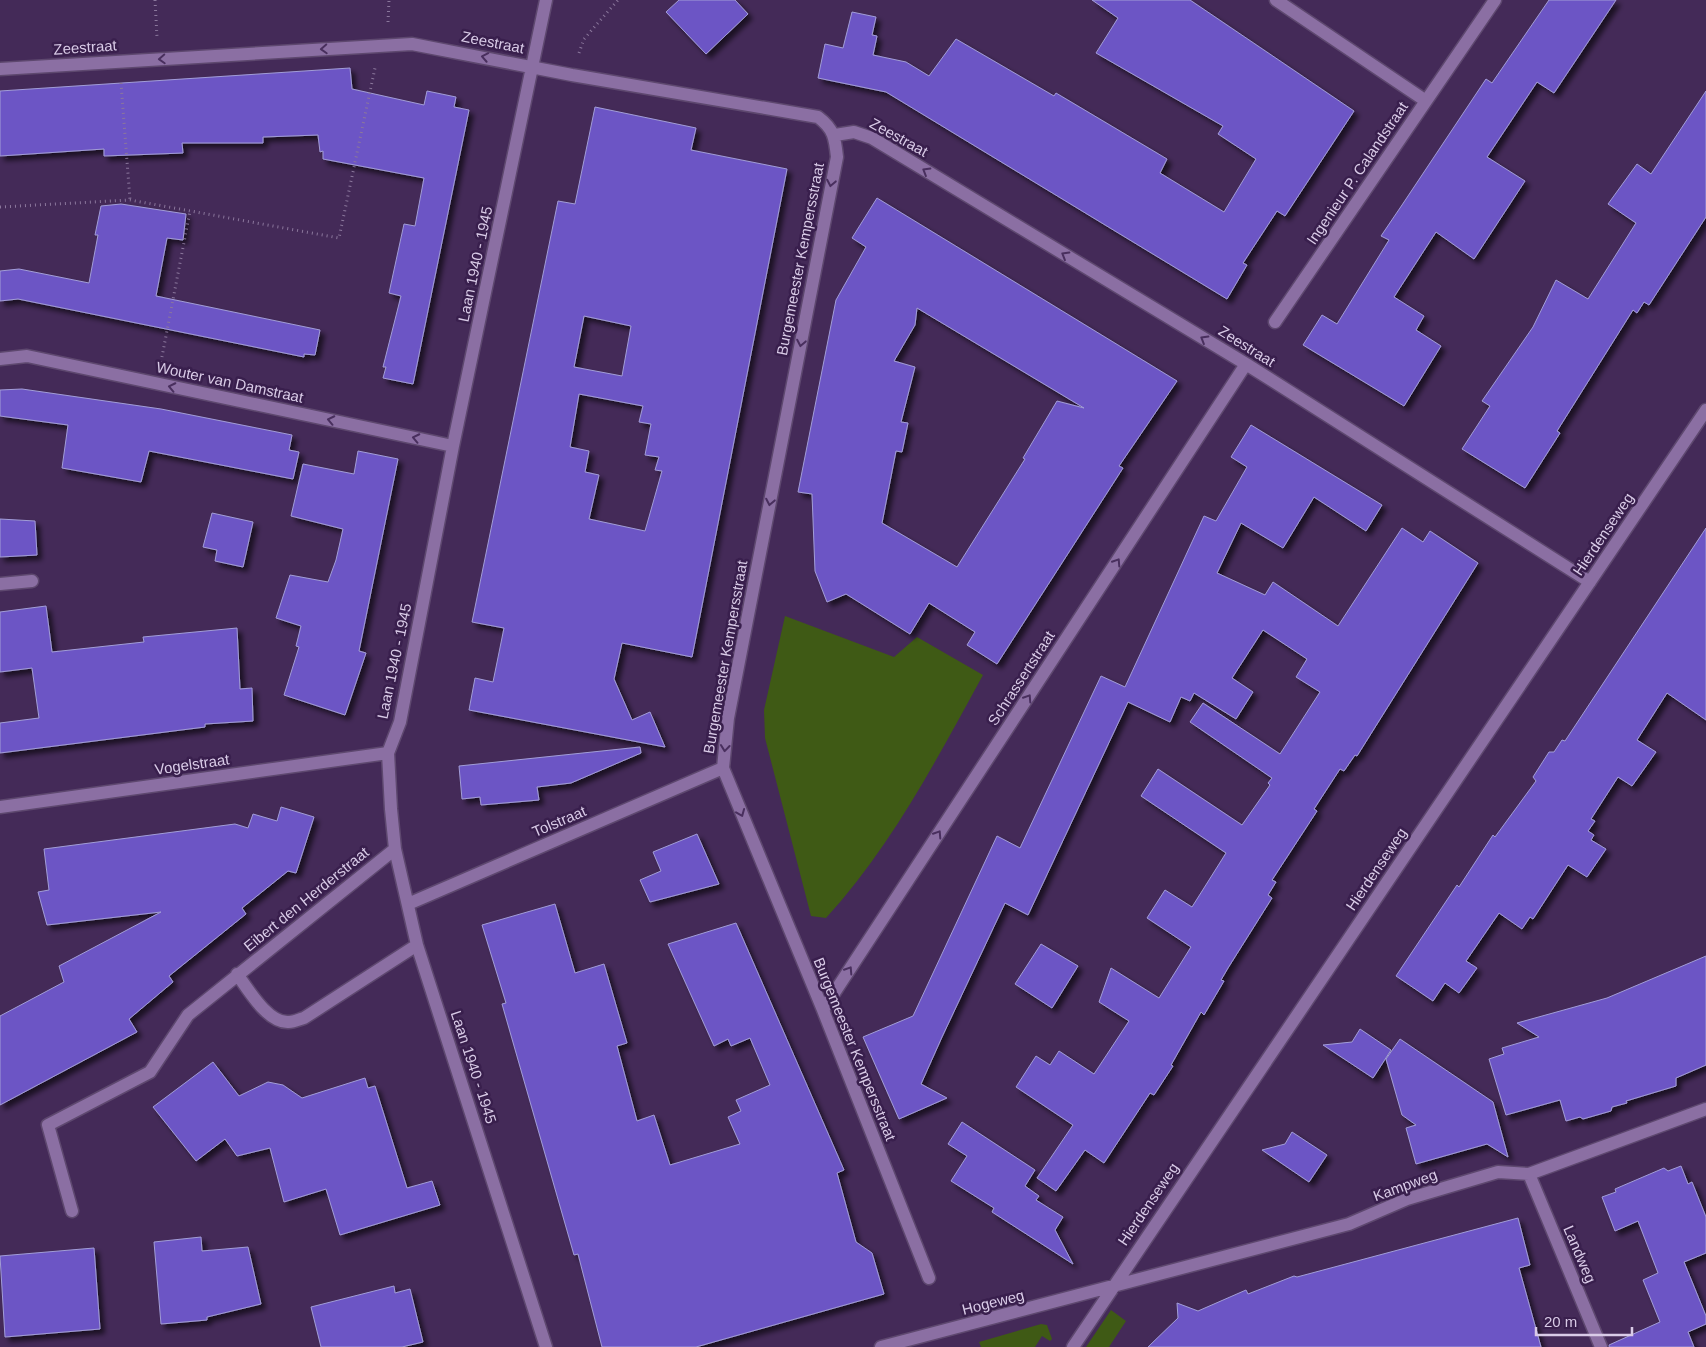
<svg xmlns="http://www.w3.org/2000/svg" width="1706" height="1347" font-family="Helvetica,sans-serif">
<defs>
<filter id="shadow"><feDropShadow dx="4.5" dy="4.5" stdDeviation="2.5" flood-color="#0009"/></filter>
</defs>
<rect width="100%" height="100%" fill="#442a58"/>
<path fill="#3f5a15" d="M785,616L894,657L917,637L983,675C937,759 891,847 826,918L811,916L765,738L764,710Z
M1111,1310L1126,1321L1109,1347H1086Z
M1041,1324L1047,1325L1052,1339L1050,1341L1042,1336L1035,1347H981L979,1342Z"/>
<path fill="#6c55c5" stroke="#a29dd7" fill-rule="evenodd" filter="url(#shadow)" d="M679,0H735L748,14L706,54L666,12Z
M1092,0H1190L1354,111L1285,216L1277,211L1243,263L1247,265L1227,299L886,92L818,78L825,44L843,48L852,12L876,17L872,35L877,36L873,55L906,62L929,76L956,39L1054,96L1056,93L1167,159L1160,173L1224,212L1256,159L1218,134L1223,126L1096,53L1118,18Z
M1549,0H1616L1554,93L1537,82L1487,157L1525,181L1474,259L1436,232L1394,297L1424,316L1416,330L1441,346L1404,406L1303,345L1322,315L1337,324L1389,240L1381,236L1402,205L1486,79L1492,83Z
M350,68L352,89L424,105L427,91L456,97L454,107L469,110L413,384L383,378L386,367H383L401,296L389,293L404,224L415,226L424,178L323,159V151L320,152L318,135L263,137V143H182L183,153L104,156V149L0,156V91Z
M1706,91V217L1649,305L1644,302L1637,313L1633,310L1557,431L1560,433L1525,488L1462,449L1490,406L1482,401L1533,327L1556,280L1588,299L1636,223L1608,204L1637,164L1651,174Z
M595,107L696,128L691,150L787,169L692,657L622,643L614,679L632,720L650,712L665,747L469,710L475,678L493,682L504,628L472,622L558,201L575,204ZM584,316L631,326L622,376L574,367ZM579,394L643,406L639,422L651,424L645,455L659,457L655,470L662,471L645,531L589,519L599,475L585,472L589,451L570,447Z
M877,198L1177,381L1119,466L1123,468L997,664L967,645L975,632L929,603L910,634L846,594L827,602L815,571L812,494L798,492L836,300L866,247L852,238ZM917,308L1084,408L1057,401L1023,458L1025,459L957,567L882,523L896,451L902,452L908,423L901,422L915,367L894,361L915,325Z
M121,204L186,214L183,240L167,238L156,296L320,330L315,355L304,354V357L18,299L0,301V271L19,269L89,283L98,235H95L101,206Z
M22,389L161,409L292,435L289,450L299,452L293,479L149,451L141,482L62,468L68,425L0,416V390Z
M1251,425L1382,505L1366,531L1314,497L1283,548L1241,523L1217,573L1265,595L1273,582L1338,626L1402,528L1423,542L1430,531L1478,563L1357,756L1355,755L1344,771L1340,769L1314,809L1317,811L1272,880L1276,882L1268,895L1272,898L1228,968L1221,980L1224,981L1204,1015L1201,1012L1171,1065L1173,1066L1154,1095L1150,1093L1104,1163L1085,1150L1056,1191L1037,1178L1073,1125L1016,1087L1036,1056L1050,1065L1059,1051L1094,1074L1129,1021L1099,1002L1111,968L1159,998L1191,947L1147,918L1165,890L1192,907L1226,853L1141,796L1158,769L1242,825L1270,785L1268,783L1272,778L1190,722L1203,703L1280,754L1320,692L1296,677L1307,659L1263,630L1232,678L1253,692L1236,719L1194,693L1190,701L1181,697L1170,722L1128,702L1028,915L1005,903L942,1037L921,1084L947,1098L899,1119L863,1037L913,1016L997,836L1020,848L1101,676L1125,687L1204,516L1216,521L1247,467L1231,457Z
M358,451L398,459L359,651L366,653L345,715L284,695L299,647L296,646L301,626L276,618L290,575L328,582L336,560L343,529L291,516L303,464L354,474Z
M212,513L253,522L243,567L215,561L217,550L203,547Z
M0,519L35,521L37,555L0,557Z
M1706,528V720L1667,693L1637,740L1656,752L1632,786L1618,777L1591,819L1595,821L1588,831L1594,835L1591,840L1606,849L1587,877L1568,865L1533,919L1530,917L1522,929L1499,913L1466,961L1477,968L1459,993L1445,983L1433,1001L1396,976L1457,885L1459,887L1493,835L1495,837L1536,781L1533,777L1549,752H1554L1562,740L1565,741Z
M46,606L52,652L144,642L143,637L237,628L240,689L252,688L253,721L205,724V727L0,753V723L39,718L32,668L0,672V612Z
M640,747L641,753L571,783L537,787L539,800L481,805L480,797L462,799L459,766Z
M281,807L314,817L296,873L288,871L242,908L246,914L169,976L173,982L129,1019L137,1032L0,1105V1016L64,982L59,966L161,912L47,925L38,892L49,890L44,849L235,824L248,828L253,814L277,821Z
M697,834L719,884L650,902L640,880L661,871L653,852Z
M555,904L575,973L604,964L627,1043L617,1046L637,1121L654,1115L670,1165L740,1144L728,1117L741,1111L736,1100L770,1085L750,1038L731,1046L728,1039L714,1046L668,944L736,923L844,1170L837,1173L856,1242L872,1253L884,1294L696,1347H602L578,1254L574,1255L502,1004L506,1003L482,925Z
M1041,944L1078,966L1052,1008L1015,984Z
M1706,956V1065L1676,1078V1086L1626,1101L1627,1103L1612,1107L1611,1111L1583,1119L1580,1117L1566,1121L1560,1100L1506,1115L1489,1059L1504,1054L1502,1048L1539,1037L1517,1023L1607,998Z
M1360,1029L1391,1050L1373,1078L1323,1045L1352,1042Z
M1400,1039L1493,1102L1508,1157L1487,1144L1416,1164L1406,1128L1416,1125L1402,1115L1386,1059Z
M213,1062L239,1096L268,1082L283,1085L302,1098L365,1078L368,1088L375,1086L407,1188L432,1181L440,1205L340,1235L326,1189L284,1202L270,1148L237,1156L225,1139L196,1161L153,1107Z
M962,1122L1035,1170L1025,1186L1039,1196L1036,1200L1063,1217L1055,1230L1073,1264L992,1212L994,1208L951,1181L967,1156L948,1144Z
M1292,1132L1327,1155L1309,1182L1262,1150L1285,1144Z
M1681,1166L1688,1184L1692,1182L1706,1217V1253L1684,1262L1706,1316V1324L1688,1332L1694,1347H1609V1345L1660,1322L1643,1280L1658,1273L1638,1221L1615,1231L1602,1197L1616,1192L1615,1189L1664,1168L1668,1171Z
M1518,1218L1530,1265L1519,1268L1541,1347H1148L1178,1318L1177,1303L1198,1311L1246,1290L1248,1294L1294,1276L1297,1277Z
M201,1237L202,1251L248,1247L261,1304L207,1317V1320L161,1324L154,1242Z
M94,1248L100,1329L5,1337L0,1256Z
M394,1286L395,1293L410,1289L423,1342L402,1347H321L311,1307Z"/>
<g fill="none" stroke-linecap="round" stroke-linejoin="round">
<g stroke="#5e486f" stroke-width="15">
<path id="minor" d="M546,0L453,446L400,722L388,753L391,809L395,849L417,945L546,1347
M1276,0L1426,101
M0,69L412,44L572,75L818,117C834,129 835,138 837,157L728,718L723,768L823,1010L929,1278
M835,135L854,132L872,138L1246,364L1590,582
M1275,322L1495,0
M0,359L27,356L453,446
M0,584L32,581
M0,807L388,753
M408,904L723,768
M237,974C248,989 268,1024 289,1022C294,1022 300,1019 304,1018L417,945
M823,1010L1246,364
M1529,1174L1601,1347
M72,1211L48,1125L150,1072L188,1015L395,849
M881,1347L1349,1224L1407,1199L1498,1172L1529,1174L1706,1109
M1073,1347L1706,410"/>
</g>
<path stroke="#8b779c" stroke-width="3" stroke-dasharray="1 4" stroke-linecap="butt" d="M155,0L157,37
M388,22L389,0
M579,53L584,39L618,0
M121,83L130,200
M0,207L130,200L339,238L375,68
M161,362L190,211"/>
<use href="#minor" stroke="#8b6fa3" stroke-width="12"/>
</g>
<defs><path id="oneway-chevron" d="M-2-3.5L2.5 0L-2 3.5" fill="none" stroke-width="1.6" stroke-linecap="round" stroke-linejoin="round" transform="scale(1.25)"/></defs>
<g stroke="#492f5e">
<use href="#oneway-chevron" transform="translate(324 49) rotate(177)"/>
<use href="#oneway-chevron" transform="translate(485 57) rotate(-169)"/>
<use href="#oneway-chevron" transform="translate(162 59) rotate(177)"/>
<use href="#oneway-chevron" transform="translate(926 171) rotate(-149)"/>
<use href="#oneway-chevron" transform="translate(831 183) rotate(101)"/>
<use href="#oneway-chevron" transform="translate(1065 255) rotate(-149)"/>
<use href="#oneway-chevron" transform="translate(1204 339) rotate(-149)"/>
<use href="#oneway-chevron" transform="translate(801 343) rotate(101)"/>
<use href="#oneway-chevron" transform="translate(172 387) rotate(-168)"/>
<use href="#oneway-chevron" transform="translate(331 420) rotate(-168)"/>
<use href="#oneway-chevron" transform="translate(416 438) rotate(-168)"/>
<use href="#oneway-chevron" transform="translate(770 502) rotate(101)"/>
<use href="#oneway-chevron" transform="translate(1117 562) rotate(-57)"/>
<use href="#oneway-chevron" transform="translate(1028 698) rotate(-57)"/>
<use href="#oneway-chevron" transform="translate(725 748) rotate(96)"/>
<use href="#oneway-chevron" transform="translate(741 813) rotate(68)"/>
<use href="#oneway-chevron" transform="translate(938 834) rotate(-57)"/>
<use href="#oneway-chevron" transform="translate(849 970) rotate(-57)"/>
</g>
<g text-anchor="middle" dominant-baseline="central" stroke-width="5" stroke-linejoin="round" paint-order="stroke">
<g font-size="15" fill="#d9cbe7" stroke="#391f4d">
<text transform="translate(493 42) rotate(11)">Zeestraat</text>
<text transform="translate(85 47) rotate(-4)">Zeestraat</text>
<text transform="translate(899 137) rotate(29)">Zeestraat</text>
<text transform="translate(1357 173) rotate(-56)">Ingenieur P. Calandstraat</text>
<text transform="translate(800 259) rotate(-79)">Burgemeester Kempersstraat</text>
<text transform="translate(475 264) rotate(-78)">Laan 1940 - 1945</text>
<text transform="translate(1247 346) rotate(32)">Zeestraat</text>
<text transform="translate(230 382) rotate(12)">Wouter van Damstraat</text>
<text transform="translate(1603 534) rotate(-56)">Hierdenseweg</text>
<text transform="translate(725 657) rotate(-80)">Burgemeester Kempersstraat</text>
<text transform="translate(394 661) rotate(-78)">Laan 1940 - 1945</text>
<text transform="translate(1021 678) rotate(-57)">Schrassertstraat</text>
<text transform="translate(192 764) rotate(-8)">Vogelstraat</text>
<text transform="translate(559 821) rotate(-23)">Tolstraat</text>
<text transform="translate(1376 869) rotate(-56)">Hierdenseweg</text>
<text transform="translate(306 899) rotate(-39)">Eibert den Herderstraat</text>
<text transform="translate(855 1049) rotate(68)">Burgemeester Kempersstraat</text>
<text transform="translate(474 1067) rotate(72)">Laan 1940 - 1945</text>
<text transform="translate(1405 1185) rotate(-20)">Kampweg</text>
<text transform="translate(1148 1204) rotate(-56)">Hierdenseweg</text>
<text transform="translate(1580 1254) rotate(67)">Landweg</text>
<text transform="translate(993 1302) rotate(-14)">Hogeweg</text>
</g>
</g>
<path d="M1536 1327v8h96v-8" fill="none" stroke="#d9cbe7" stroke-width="2.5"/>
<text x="1544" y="1327" font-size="15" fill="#d9cbe7" stroke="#391f4d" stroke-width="4" paint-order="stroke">20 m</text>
</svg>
